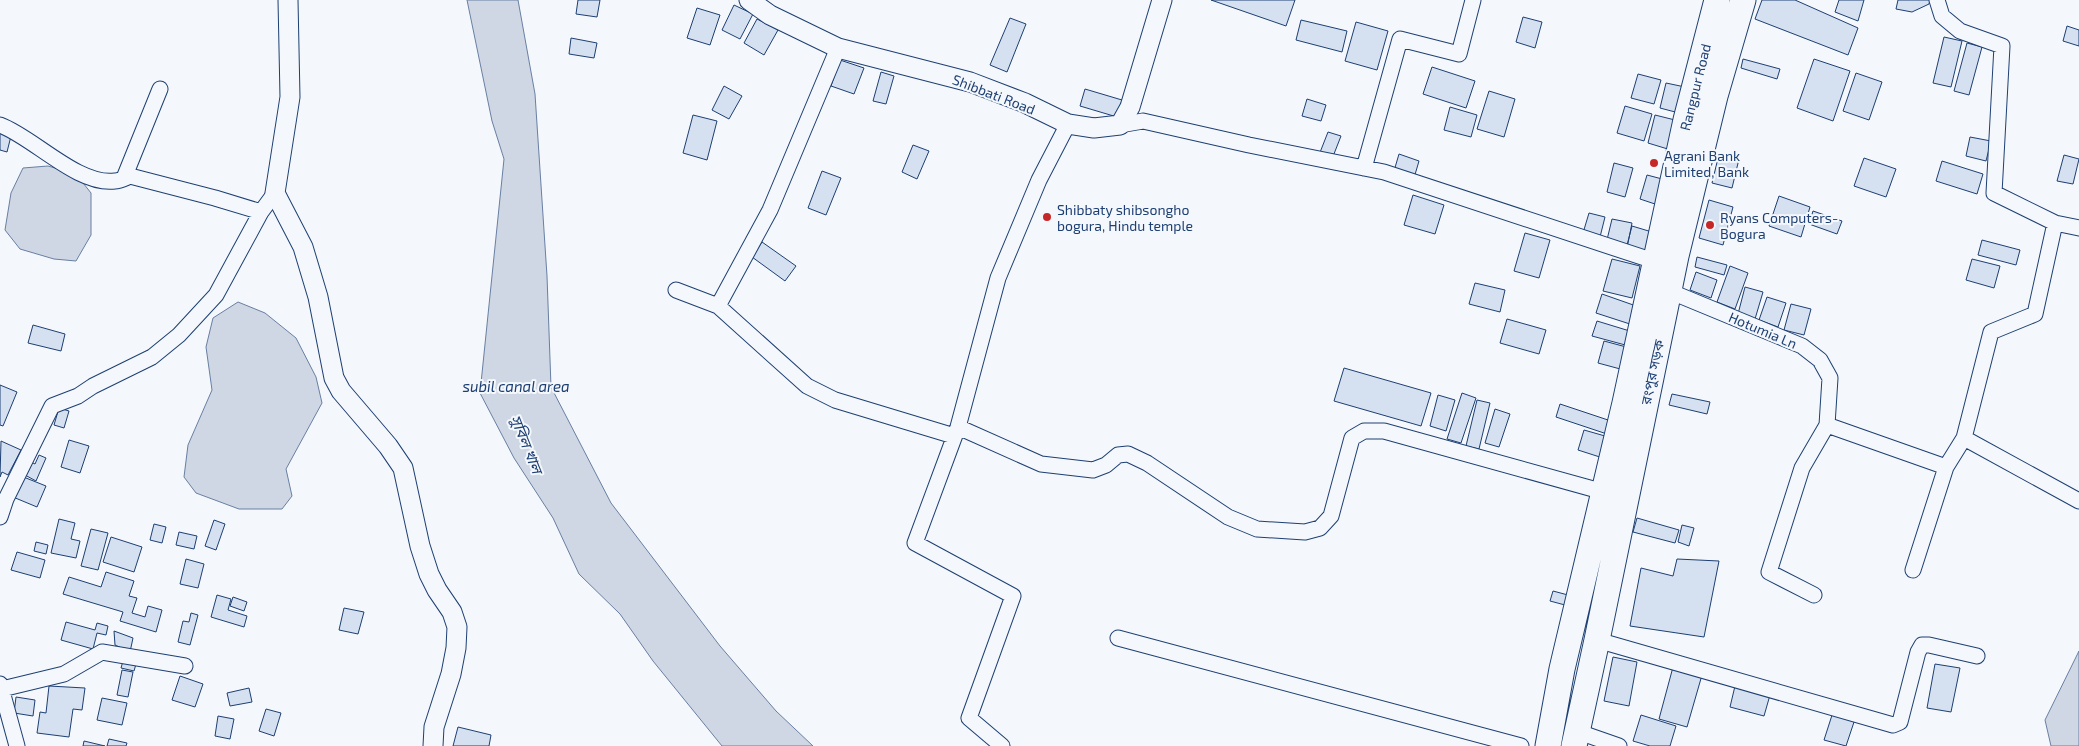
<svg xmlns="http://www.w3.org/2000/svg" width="2079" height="746" font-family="'Exo 2','Noto Sans Bengali',sans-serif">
<rect width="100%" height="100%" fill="#f4f7fb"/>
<path fill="#cfd7e4" stroke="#687fa3" d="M467,0H518L535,94L547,276L551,387L611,503L720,646L776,711L813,746H722L653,661L620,614L579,574L553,518L514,458L480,393L504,159L492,121Z
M48,166L76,174L91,193V235L76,261L54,259L20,249L5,230L11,193L23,168Z
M238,302L265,313L296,338L316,377L322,403L286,469L292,496L282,509H239L196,493L184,477L188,445L212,390L206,347L213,318Z
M2079,651V746H2051L2045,720Z"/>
<path fill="#d5e0f0" stroke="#1d3f73" d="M578,0H600L597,17L576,14Z
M1211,0H1295L1286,26Z
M1762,0H1795L1858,28L1848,55L1755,19Z
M1839,0H1864L1858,21L1835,12Z
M1898,0H1930L1929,4L1912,12L1896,9Z
M734,5L753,14L740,39L722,30Z
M697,8L720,15L710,45L687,38Z
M1523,17L1542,22L1535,48L1516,42Z
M1010,18L1026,24L1007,72L990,65Z
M757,19L778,30L764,55L744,43Z
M1301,20L1347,31L1342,52L1296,40Z
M1356,22L1388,31L1377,70L1345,61Z
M2067,26L2079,30V46L2063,41Z
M1944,37L1962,41L1951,87L1933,83Z
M571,38L597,43L594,58L569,54Z
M1967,43L1982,47L1969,95L1954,91Z
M1743,59L1780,69L1777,79L1741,68Z
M1814,59L1850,71L1833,121L1797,108Z
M840,60L864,68L854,94L831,86Z
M1432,67L1475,81L1466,108L1423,94Z
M881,72L894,76L886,104L873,101Z
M1856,73L1882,82L1869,120L1843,111Z
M1638,74L1661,80L1654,104L1631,98Z
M1666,83L1685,87L1679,113L1660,108Z
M724,86L742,96L729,119L712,110Z
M1085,89L1122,100L1117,117L1080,106Z
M1489,91L1515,99L1504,137L1477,129Z
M1307,99L1326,105L1321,121L1302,116Z
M1625,106L1652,114L1644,141L1617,133Z
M1450,107L1477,115L1471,137L1444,130Z
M693,115L717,121L707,160L683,153Z
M1655,115L1679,121L1671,150L1648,143Z
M1328,132L1341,136L1332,159L1319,155Z
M0,133L11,136L7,152L0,150Z
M1970,137L1991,141L1986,161L1966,156Z
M913,145L929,151L917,179L902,172Z
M1399,154L1419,161L1414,178L1394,171Z
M1719,154L1739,159L1732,188L1712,183Z
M2064,155L2079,159L2073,184L2057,181Z
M1864,158L1896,169L1886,197L1854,186Z
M1942,161L1983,174L1977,194L1936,181Z
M1614,163L1633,168L1625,197L1607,192Z
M822,171L841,178L826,215L808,208Z
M1647,175L1666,180L1658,205L1640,199Z
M1413,195L1444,205L1435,234L1404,225Z
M1779,196L1810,207L1801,237L1769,226Z
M1709,200L1733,207L1723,245L1699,238Z
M1813,211L1842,221L1837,234L1809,224Z
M1589,213L1605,217L1600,237L1583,233Z
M1612,219L1632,223L1627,248L1606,244Z
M1632,226L1652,232L1647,254L1626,249Z
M1525,233L1550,240L1539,278L1514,271Z
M1982,240L2020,250L2016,265L1978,255Z
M762,242L796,266L785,281L752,257Z
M1697,257L1727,265L1724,275L1695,267Z
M1612,259L1640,266L1632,298L1603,291Z
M1972,259L2000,266L1994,288L1966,280Z
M1730,266L1748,273L1735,309L1717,302Z
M1696,272L1717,280L1711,298L1690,290Z
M1475,283L1505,290L1500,312L1469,304Z
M1745,287L1763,292L1755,319L1738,314Z
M1602,294L1639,307L1633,325L1596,313Z
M1767,297L1786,303L1778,327L1759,320Z
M1791,304L1811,309L1804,335L1784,330Z
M1507,319L1546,330L1539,354L1500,343Z
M1597,321L1633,332L1629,346L1592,336Z
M33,325L65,334L61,351L28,343Z
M1604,341L1630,348L1624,370L1598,363Z
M1344,368L1431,393L1421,426L1334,401Z
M0,385L17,392L3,426L0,425Z
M1462,393L1476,398L1461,443L1447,439Z
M1672,394L1710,402L1707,414L1669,405Z
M1438,395L1455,400L1446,431L1430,426Z
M1477,400L1490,403L1479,449L1466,446Z
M1560,404L1614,422L1610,435L1556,417Z
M59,408L69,411L64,428L54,425Z
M1495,409L1510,414L1499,447L1485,443Z
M1584,430L1612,438L1606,459L1578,450Z
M69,440L89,446L80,473L61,467Z
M1,441L21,450L8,475L2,472L0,477Z
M39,455L46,458L36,481L25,475L31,462L35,464Z
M21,476L46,486L37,507L13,497Z
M1637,518L1679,530L1675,543L1633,532Z
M59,519L75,523L71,539L80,541L76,558L51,553Z
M214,520L225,524L216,550L205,546Z
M154,524L166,527L162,543L150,540Z
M1682,525L1694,528L1689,546L1678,542Z
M91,529L108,533L98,570L81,566Z
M179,532L197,536L194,549L176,545Z
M111,537L142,547L134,572L103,562Z
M36,542L48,545L46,554L34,551Z
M17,552L45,560L40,578L11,570Z
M186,559L204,564L198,588L180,584Z
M1677,559L1719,561L1704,637L1630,626L1641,568L1673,576Z
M106,572L134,581L129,596L137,598L132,613L145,617L148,606L162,610L156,632L120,621L123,612L63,594L69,577L101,587Z
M1553,591L1568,595L1565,605L1550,601Z
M217,595L231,599L228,610L247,616L244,627L211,617Z
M233,597L247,602L244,611L230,606Z
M344,608L364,612L358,634L339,630Z
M191,613L198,615L190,645L178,642L183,621L189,622Z
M66,622L95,630L97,623L108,626L106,635L97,633L93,649L61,640Z
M114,631L133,638L130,652L115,645Z
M1613,657L1637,662L1629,706L1604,701Z
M123,661L136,664L134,671L121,668Z
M1935,664L1960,668L1951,712L1927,708Z
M1673,667L1702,675L1687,727L1659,719Z
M122,670L133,672L128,697L117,695Z
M180,676L203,684L195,707L172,700Z
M49,686L85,688L82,710L73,709L69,737L37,733L40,712L46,713Z
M1735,686L1770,695L1764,716L1730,707Z
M249,688L252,702L230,706L227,693Z
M16,697L35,700L33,716L14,713Z
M102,698L127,703L122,725L97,720Z
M266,709L281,713L274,736L259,731Z
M1833,712L1855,719L1846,746L1824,740Z
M1641,715L1676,726L1670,746H1650L1633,741Z
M218,716L234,719L230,739L215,736Z
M458,727L491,735L489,746H453Z
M109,739L127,743L126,746H107Z
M84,741L105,746H83Z"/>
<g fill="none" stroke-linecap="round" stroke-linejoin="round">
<g stroke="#1d3f73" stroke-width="17">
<path id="minor" d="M1937,0L1942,16L1960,31L2002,46L1994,193L2055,223L2079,228
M0,125C33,137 78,186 115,181C120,181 125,178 130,176L215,198L261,212
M1120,125L1143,121L1249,145L1384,172L1663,264
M1364,168L1400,39L1459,54L1473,0
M124,178L160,89
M676,290L718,306L807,386L835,400L954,436
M1669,291L1802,346L1820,360L1830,378L1827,425L1802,468L1769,572L1814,595
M718,306L770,210L838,48
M1827,425L1946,467
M958,427L1041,464L1093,470L1106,465L1118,455L1128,454L1147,463L1228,517L1257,529L1305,532L1320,528L1331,516L1352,438L1364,431H1384L1604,492
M1964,438L2079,501
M0,517L6,499L52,406L78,396L93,386L152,357L179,335L216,295L261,212L275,193
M1913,570L1946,467L1964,438L1991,332L2035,314L2055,223
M1118,638L1521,746
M1597,640L1893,725L1900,722L1918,652L1922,645H1929L1977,656
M0,684L17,746
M2,689L64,674L102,652L185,666
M1576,731L1619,746
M1002,746L969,718L1013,596L915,543L958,427L998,278L1039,180L1068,124"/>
</g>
<g stroke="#1d3f73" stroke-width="21">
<path id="tertiary" d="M288,0L290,97L275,193L303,247L318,297L334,378L341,391L388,446L403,468L420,546L429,574L437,590L452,612L457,627L456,648L451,674L434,727L433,746
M749,0L770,15L838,48L970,82L1025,103L1068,124L1094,128L1120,125L1130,107L1162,0"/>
</g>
<g stroke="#1d3f73" stroke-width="27">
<path id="trunk" d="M1548,746L1562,669L1625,403L1686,120L1717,0
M1574,746L1597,640L1676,256L1715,96L1743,0"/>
</g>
<use href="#minor" stroke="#f4f7fb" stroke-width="15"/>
<use href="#tertiary" stroke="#f4f7fb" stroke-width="19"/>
<use href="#trunk" stroke="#f4f7fb" stroke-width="25"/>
</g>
<g fill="#c62828" stroke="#f4f7fb" stroke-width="2">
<circle cx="1654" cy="163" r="5"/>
<circle cx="1047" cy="217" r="5"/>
<circle cx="1710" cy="225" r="5"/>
</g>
<g text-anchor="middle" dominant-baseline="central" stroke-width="4" stroke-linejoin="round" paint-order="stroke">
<g font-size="14" fill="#1d3f73" stroke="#f4f7fb">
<text transform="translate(1695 87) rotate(-76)">Rangpur Road</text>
<text transform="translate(994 94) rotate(21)">Shibbati Road</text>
<text transform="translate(1763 330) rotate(23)">Hotumia Ln</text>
<text transform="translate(1652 372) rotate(-78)">রংপুর সড়ক</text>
</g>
<g font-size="14" fill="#1d3f73" stroke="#f4f7fb" text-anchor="start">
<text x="1664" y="155">Agrani Bank<tspan x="1664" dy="16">Limited, Bank</tspan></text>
<text x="1057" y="209">Shibbaty shibsongho<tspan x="1057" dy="16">bogura, Hindu temple</tspan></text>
<text x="1720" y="217">Ryans Computers-<tspan x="1720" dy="16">Bogura</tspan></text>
</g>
<g font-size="15" font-style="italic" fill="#1d3f73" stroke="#f4f7fb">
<text x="516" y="386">subil canal area</text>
<text transform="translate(527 444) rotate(68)">সুবিল খাল</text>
</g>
</g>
</svg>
